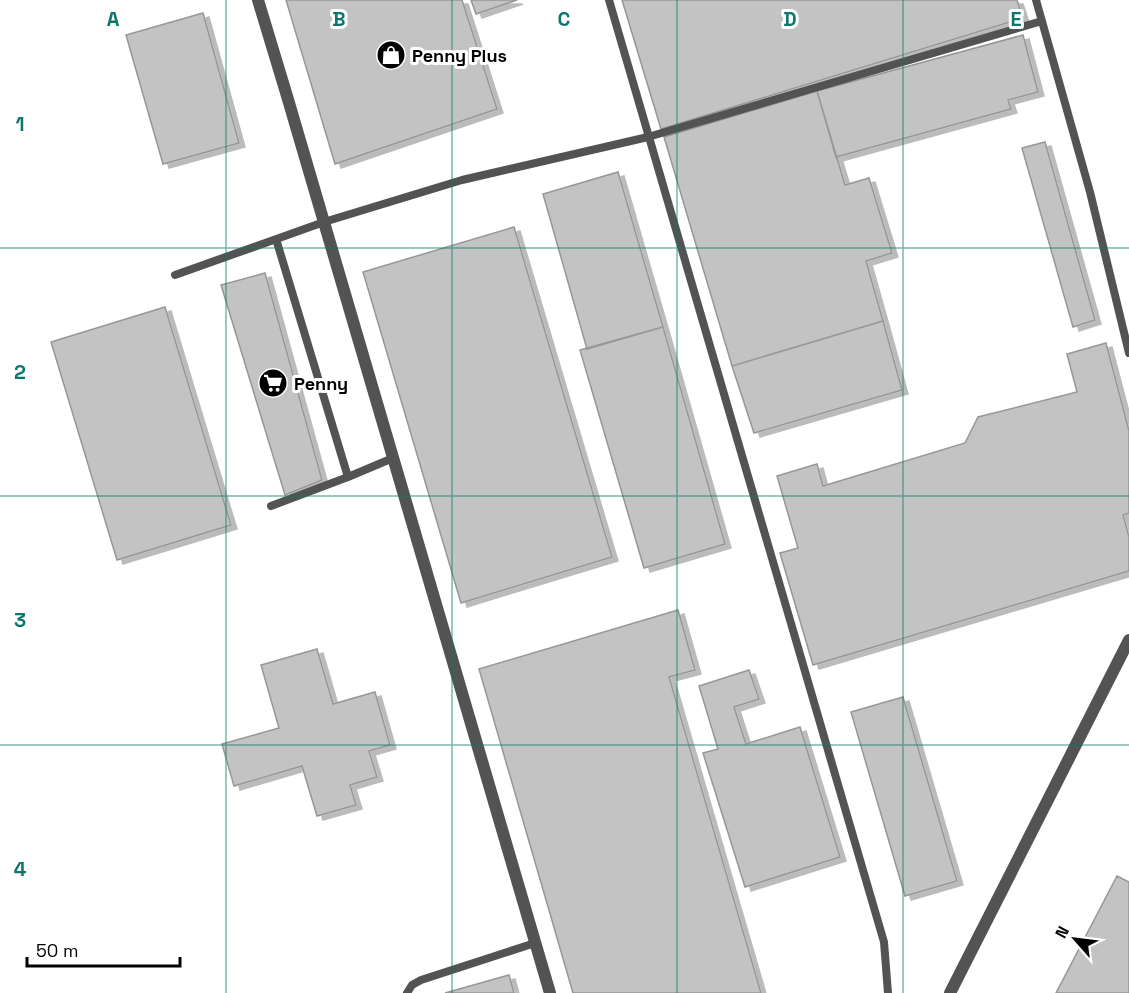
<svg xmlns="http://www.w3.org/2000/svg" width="1129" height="993" font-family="'Space Grotesk',sans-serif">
<defs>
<filter id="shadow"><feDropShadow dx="6" dy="4" stdDeviation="0" flood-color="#0004"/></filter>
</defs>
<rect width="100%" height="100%" fill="#fff"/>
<path fill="#c3c3c3" stroke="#979797" stroke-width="1.5" filter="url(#shadow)" d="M286,0H462L497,109L335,164Z
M471,0H517L476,14Z
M622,0H1017L1023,18L661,129Z
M203,13L239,143L163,164L126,35Z
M1023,35L1038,92L1008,100L1011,109L836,157L817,91Z
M817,91L845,185L869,178L892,253L866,261L883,321L732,366L664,137Z
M1045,142L1095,320L1073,327L1022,148Z
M618,172L663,327L587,349L543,194Z
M514,227L612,557L461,603L363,272Z
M265,273L322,480L285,495L221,285Z
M165,307L231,525L117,560L51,342Z
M883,321L902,390L754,433L732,366Z
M663,327L725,544L644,568L580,350Z
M1106,343L1129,431V513L1123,515L1129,537V571L813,665L780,553L798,548L777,476L817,464L823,486L965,443L978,417L1077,392L1067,354Z
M678,610L695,670L669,677L761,993H573L479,669Z
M317,649L333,704L375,692L390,745L369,751L377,777L350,785L356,805L317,816L302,766L234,786L222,744L279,728L261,665Z
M749,670L759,699L734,707L746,744L800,727L840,857L745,887L703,753L718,749L699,686Z
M903,697L957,881L905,896L851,712Z
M1117,876L1129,882V993H1056Z
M509,975L514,993H445Z"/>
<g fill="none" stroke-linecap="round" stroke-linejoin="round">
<path stroke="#535353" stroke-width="8" d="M609,0L884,942L888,993
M1036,0L1090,192L1129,353
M276,239L348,477L393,458
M175,275L324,222L462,180L648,137L1042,21
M271,506L348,477
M407,993L412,985L421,980L535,943"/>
<path stroke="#535353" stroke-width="12" d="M258,0L287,96L550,993
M950,993L1129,640"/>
</g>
<path fill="none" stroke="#0f766e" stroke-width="1.5" stroke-opacity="0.55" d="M226,0V993M452,0V993M677,0V993M903,0V993M0,248H1129M0,496H1129M0,745H1129"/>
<defs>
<g id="shop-disc" transform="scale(1.5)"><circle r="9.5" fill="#000" stroke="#fff"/><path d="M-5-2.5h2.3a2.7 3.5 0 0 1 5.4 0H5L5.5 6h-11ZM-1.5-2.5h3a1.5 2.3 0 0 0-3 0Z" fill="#fff"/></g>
<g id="supermarket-disc" transform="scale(1.5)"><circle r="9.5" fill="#000" stroke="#fff"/><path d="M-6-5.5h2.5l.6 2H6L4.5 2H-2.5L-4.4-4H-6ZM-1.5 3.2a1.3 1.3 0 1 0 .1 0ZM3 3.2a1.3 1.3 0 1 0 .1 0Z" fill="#fff"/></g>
</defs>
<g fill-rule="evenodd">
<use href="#shop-disc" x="391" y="55"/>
<use href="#supermarket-disc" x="273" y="383"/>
</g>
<g text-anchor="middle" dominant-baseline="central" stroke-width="6" stroke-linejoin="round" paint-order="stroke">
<g font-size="18" font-weight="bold" fill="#000" stroke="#fff" text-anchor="start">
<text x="412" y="55">Penny Plus</text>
<text x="294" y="383">Penny</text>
</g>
</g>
<g font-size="20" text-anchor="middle" font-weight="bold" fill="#0f766e" stroke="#fff" stroke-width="6" stroke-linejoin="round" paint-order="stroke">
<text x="113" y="26">A</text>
<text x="339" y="26">B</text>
<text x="564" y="26">C</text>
<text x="790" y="26">D</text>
<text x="1016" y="26">E</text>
<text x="20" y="131">1</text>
<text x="20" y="379">2</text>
<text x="20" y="627">3</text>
<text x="20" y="876">4</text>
</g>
<g transform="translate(1075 939) rotate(298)" stroke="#ffffff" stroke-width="4.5" paint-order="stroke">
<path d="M0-4.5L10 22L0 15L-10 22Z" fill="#000000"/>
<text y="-9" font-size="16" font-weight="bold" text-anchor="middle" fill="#000000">N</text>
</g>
<path d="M27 957v9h153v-9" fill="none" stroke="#000000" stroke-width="3"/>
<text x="36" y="957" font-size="18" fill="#000000" stroke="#ffffff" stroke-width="4.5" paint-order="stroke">50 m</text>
</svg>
